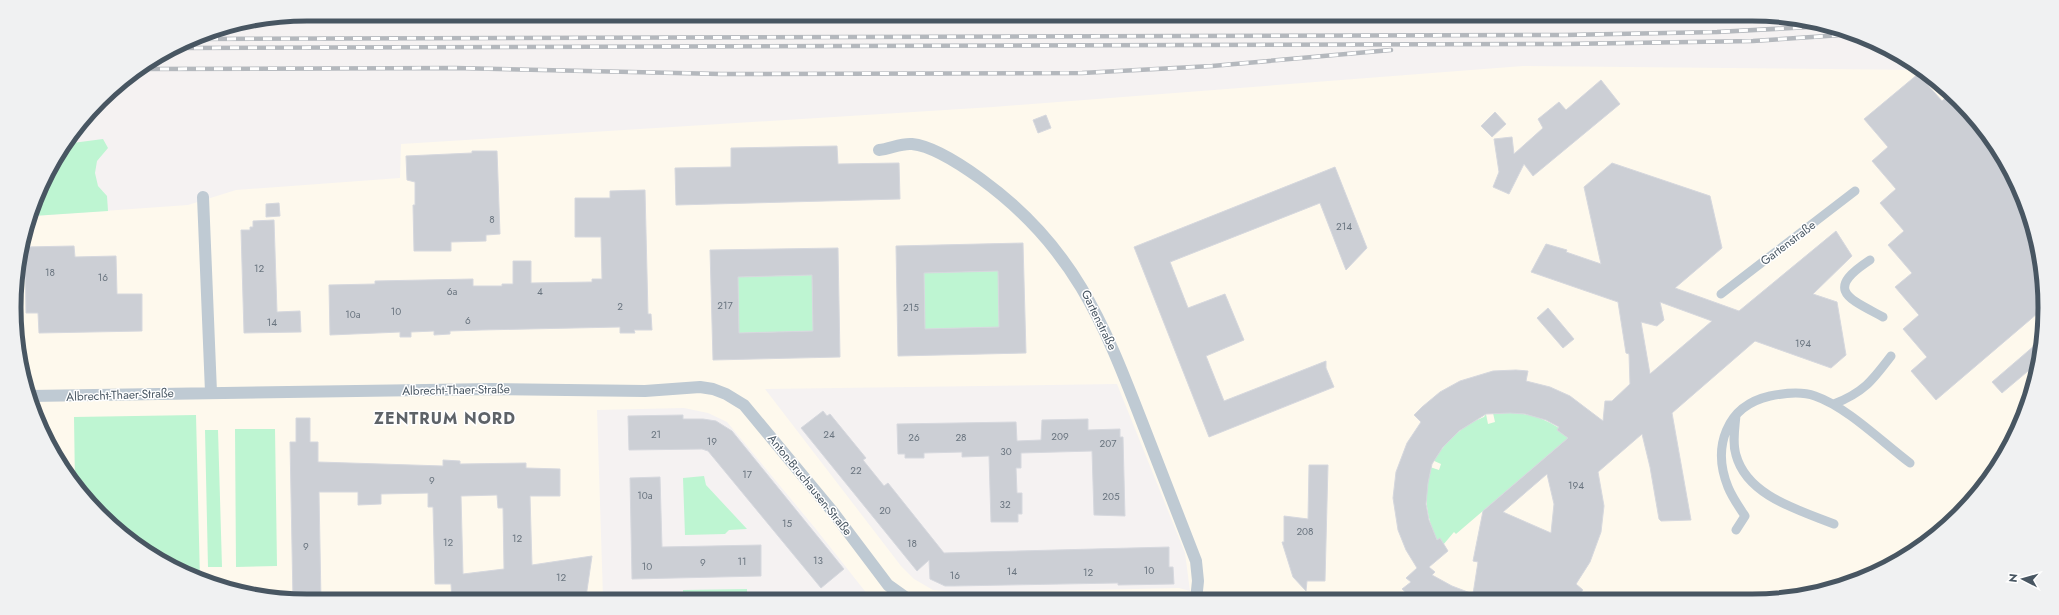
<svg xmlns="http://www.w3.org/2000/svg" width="2059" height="615" font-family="Jost,sans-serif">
<rect width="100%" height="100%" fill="#f5f2f2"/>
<path fill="#fef9ed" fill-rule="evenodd" d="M1523,66L1922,70L1959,100L1996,145L2023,195L2039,250L2045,308L2039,365L2006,454L1945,528L1881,571L1790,599L873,600L868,595L815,528L727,422L708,413L684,408L597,410L603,597L494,599V601H308L250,595L195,579L145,552L100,515L64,471L24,383L15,327L16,269L33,216L188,205L236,190L400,178L401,144L993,107ZM1117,384L1185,553L1190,591L1179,588L965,593L933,590L914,579L901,566L765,389Z"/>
<path fill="#bef5d2" d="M103,139L108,148L97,161L95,173L98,186L107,196L108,211L33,216L44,177L65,144Z
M998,271L999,327L925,329L924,273Z
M812,275L813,331L739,333L738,277Z
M1494,412L1495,414C1518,411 1539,415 1559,428L1557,430L1568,438L1456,534L1454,532L1443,545L1440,538L1437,540C1426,517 1423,494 1431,470L1429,468L1430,467L1439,470L1441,464L1432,460L1433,458L1435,459C1447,440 1463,425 1484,417L1486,414L1488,424L1495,422L1493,413Z
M196,415L200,580L145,552L100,515L75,485L74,417Z
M235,429H275L277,566L236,567Z
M205,430H218L222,567H208Z
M704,476L706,485L747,529L729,530L725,534L685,535L683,478Z
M747,589V599L683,600V590Z"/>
<path fill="#cccfd5" stroke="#d6d8de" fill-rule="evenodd" d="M1918,74L1942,101L1951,93L1959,100L1996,145L2023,195L2039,250L2045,307L1936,400L1911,371L1927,357L1903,329L1919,315L1895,287L1912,273L1888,245L1904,231L1880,203L1896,189L1872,161L1888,147L1864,119Z
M1601,80L1620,104L1533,176L1524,164L1509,194L1493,187L1499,172L1494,139L1512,137L1514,154L1543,128L1538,119L1559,102L1566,110Z
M1495,112L1506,124L1492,137L1481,126Z
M1046,115L1051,128L1038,133L1033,120Z
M837,146L838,164L899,163L900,199L676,205L675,168L731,167V148Z
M472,151H497L500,234L486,235V241L451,242V251H414L413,205H415V182L407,180L406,156L472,153Z
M1612,163L1710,196L1722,248L1675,288L1739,311L1836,231L1852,256L1813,294L1837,302L1846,355L1831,368L1755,341L1672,413L1691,520L1661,521L1659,519L1650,467L1642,434L1598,472L1604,506L1601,532L1590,562L1576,584L1583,590L1575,599H1413L1402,589L1411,582L1406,578L1417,568L1406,550L1398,530L1393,498L1396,472L1407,443L1421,422L1414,415L1422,407L1440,392L1460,381L1493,371L1516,370L1528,371L1526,381L1550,387L1570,396L1603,421L1605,401H1612L1630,384L1629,354L1626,353L1618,302L1531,272L1546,244L1567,250L1566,252L1601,264L1584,187ZM1660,302L1712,321L1650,374L1641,322L1657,326L1664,320ZM1510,413L1525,414L1546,420L1559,427L1557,430L1568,438L1483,511L1473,561L1478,562L1473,594L1452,586L1432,575L1435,572L1429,567L1448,551L1440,538L1437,540L1429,520L1426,504L1428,483L1432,464L1443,447L1459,431L1486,414ZM1547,474L1554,504L1551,533L1503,512Z
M1335,167L1367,248L1346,270L1320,203L1170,262L1188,308L1225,294L1244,340L1206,356L1224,401L1326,361V368L1334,387L1209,437L1134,247Z
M645,190L648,314H651L652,330H634L635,333H620V327L481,330L450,331V334L434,335V331L411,332V337H400V332L330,335L329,285L375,284V281L473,279V286H502V284H513V261H531V283L592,282V279H602L601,237H575V198H610V191Z
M279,203L280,216L266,217V204Z
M274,220L277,312L300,311L301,332L244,333L241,230H250V227H253V221Z
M1023,243L1026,353L898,356L896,246ZM998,271L999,327L925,329L924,273Z
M74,246L75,257L116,256L117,294H142V331L39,333L38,313H26L25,247Z
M838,248L840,357L713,360L710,250ZM812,275L813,331L739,333L738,277Z
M1548,308L1574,339L1563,348L1537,318Z
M2042,339L2040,361L2002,393L1992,382Z
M823,411L827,416L830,414L866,458L863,460L884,486L888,483L944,553L1169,547V567H1173L1174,584L1118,585V583L954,586H945L930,579L929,560L917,571L801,428Z
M683,415V419H703L716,421L732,431L844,569L821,588L708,451L702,449L629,450L628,416Z
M296,418H310V442H318V462L443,466V460L460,461V464L526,463V468L560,469V496H530L532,565L592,556L586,597L452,600L451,584H435L433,507H428V493L381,494V504L358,505V492H319L321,601L293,600L290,442H296ZM497,495L498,508H503L504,569L463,574L461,496Z
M1088,419V430L1120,429V437H1123L1125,516L1094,515L1092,451L1021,453V468H1016L1017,493H1022V514H1018V522H991L989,456L962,457V452L924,453V458H905V454H898L897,424L1016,422L1017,441L1041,440L1042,420Z
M1309,465H1328L1325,581H1307L1306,591L1293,577L1282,542H1284V516L1308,519Z
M660,477L662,547L761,545V576L632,579L630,478Z"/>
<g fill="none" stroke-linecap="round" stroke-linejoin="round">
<path stroke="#bfcad3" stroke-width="9" d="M1870,260C1824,290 1848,298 1883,317
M1721,294L1855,191
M1834,404C1864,392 1872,381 1891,356
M1736,415C1735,428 1732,442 1736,455C1747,496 1799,510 1834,524
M1736,530L1745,516C1739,507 1732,497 1728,487C1712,447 1726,406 1770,396C1785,393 1801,391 1815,396C1847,407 1882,442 1910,463"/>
<path stroke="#bfcad3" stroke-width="12" d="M879,150C890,149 901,143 912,144C934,146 963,166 981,179C1073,246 1103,321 1142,422C1160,469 1178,515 1196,561L1198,581L1196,600
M203,197L211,392
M30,396L493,389L645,391L700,387L713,389L726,394L744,405L833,512L888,585L909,600"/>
<g stroke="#b4b8bd" stroke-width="4.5">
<path id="rail" d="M191,39L1564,35L1717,32L1829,26
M176,48L1564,44L1753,41L1857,34
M142,69L455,68L721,74L1082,73L1212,66L1391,50"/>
</g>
<use href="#rail" stroke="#fff" stroke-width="3" stroke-dasharray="9" stroke-linecap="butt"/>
</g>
<g text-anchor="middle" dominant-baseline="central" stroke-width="3" stroke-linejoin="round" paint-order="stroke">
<g font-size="10" fill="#69747f">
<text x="492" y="219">8</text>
<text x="1344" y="226">214</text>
<text x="259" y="268">12</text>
<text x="50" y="272">18</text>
<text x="103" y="277">16</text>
<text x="452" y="291">6a</text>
<text x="540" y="291">4</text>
<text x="725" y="305">217</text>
<text x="620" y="306">2</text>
<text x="911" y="307">215</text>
<text x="396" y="311">10</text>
<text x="353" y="314">10a</text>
<text x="468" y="320">6</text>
<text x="272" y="322">14</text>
<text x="1803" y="343">194</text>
<text x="656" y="434">21</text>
<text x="829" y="434">24</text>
<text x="1060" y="436">209</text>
<text x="914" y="437">26</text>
<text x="961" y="437">28</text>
<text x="712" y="441">19</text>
<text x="1108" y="443">207</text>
<text x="1006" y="451">30</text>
<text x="856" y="470">22</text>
<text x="747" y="474">17</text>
<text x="432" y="480">9</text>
<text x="1576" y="485">194</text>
<text x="645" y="495">10a</text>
<text x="1111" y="496">205</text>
<text x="1005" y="504">32</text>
<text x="885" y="510">20</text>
<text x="787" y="523">15</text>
<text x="1305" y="531">208</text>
<text x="517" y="538">12</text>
<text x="448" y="542">12</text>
<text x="912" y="543">18</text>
<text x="306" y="546">9</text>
<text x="818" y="560">13</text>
<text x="742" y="561">11</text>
<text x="703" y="562">9</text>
<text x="647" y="566">10</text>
<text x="1149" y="570">10</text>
<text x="1012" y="571">14</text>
<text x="1088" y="572">12</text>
<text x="955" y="575">16</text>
<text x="561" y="577">12</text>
</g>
<g font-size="12" fill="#485662" stroke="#fff">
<text transform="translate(1788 243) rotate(-37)">Gartenstraße</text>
<text transform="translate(1099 320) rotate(64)">Gartenstraße</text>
<text transform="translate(456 390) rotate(-1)">Albrecht-Thaer-Straße</text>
<text transform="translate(120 395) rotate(-2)">Albrecht-Thaer-Straße</text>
<text transform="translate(810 485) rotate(51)">Anton-Bruchausen-Straße</text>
</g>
<g font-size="16" font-weight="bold" letter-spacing="1" fill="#5e6368" stroke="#fff">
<text x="445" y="418">ZENTRUM NORD</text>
</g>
</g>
<path d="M0 0H2059V615H0ZM307 21H1752A286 286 0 0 1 2038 307V308A286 286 0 0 1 1752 594H307A286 286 0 0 1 21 308V307A286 286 0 0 1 307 21Z" fill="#f0f1f2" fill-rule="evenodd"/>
<path fill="none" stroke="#485662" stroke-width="5" d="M307 21H1752A286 286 0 0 1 2038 307V308A286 286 0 0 1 1752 594H307A286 286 0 0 1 21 308V307A286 286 0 0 1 307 21Z"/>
<g transform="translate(2023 579) rotate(276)" stroke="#ffffff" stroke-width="3" paint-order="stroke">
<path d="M0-3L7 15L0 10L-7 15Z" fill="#485662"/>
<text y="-6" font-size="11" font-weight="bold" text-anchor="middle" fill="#485662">N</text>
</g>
</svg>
